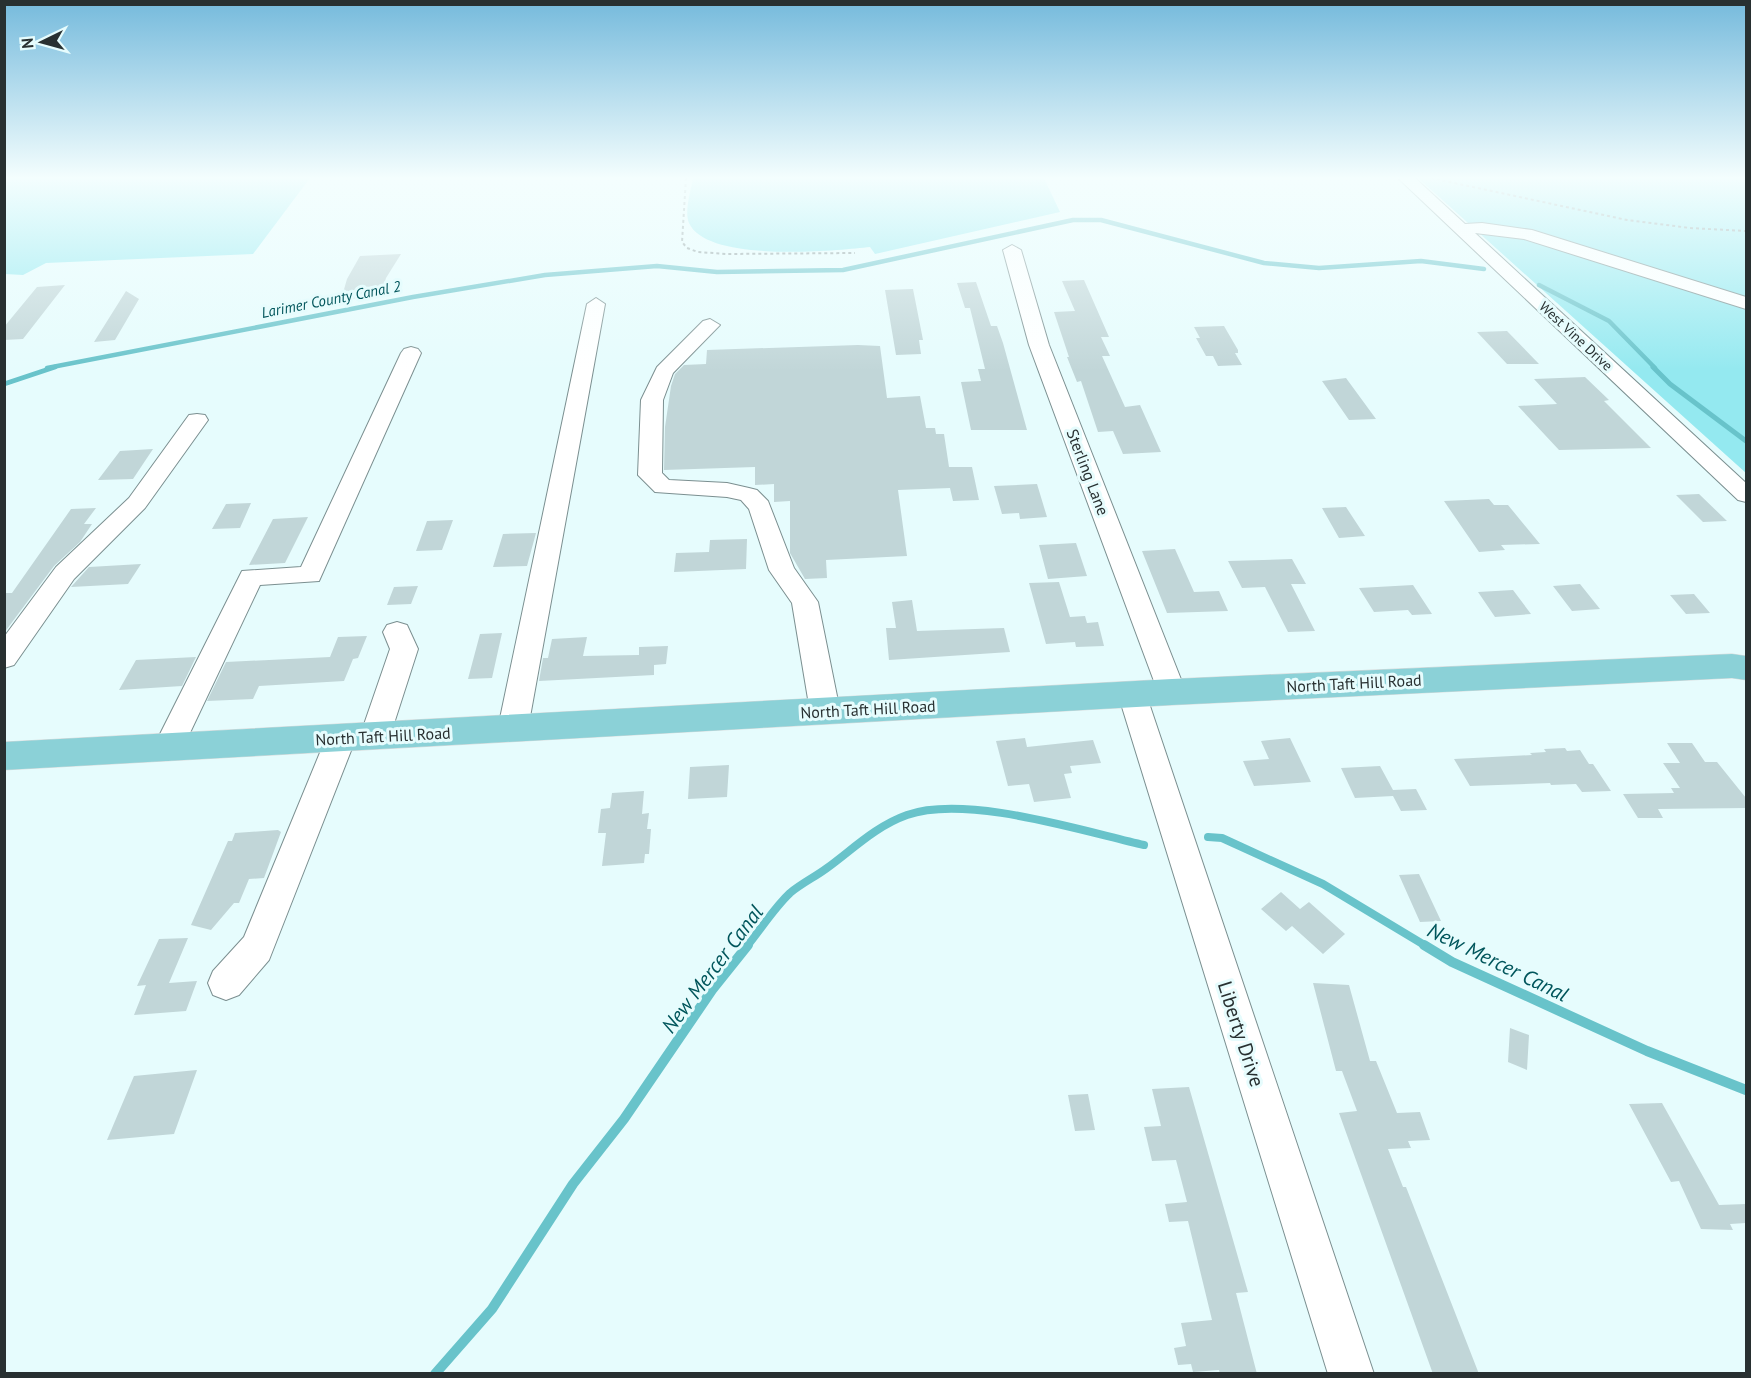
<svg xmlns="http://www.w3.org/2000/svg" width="1751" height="1378" font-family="'PT Sans',sans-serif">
<rect width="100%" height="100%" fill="#e6fcfd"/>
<path fill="#94e9f0" d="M5,178H310L253,254L46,263L23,275L5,274Z
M693,178H1044L1060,212L875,254L870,247C834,251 707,263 689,223C684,212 691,190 693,178Z
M1418,178H1746V473Z"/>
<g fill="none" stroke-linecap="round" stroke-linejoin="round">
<path stroke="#68c3ca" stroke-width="4.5" d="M1539,285L1609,321L1655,368
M47,368L413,297L545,275L657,266L717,272L843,270L1073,220H1101L1264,263L1319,268L1421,261L1484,269"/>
<path stroke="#68c3ca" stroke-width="5" d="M1653,367L1670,384L1746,441
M4,384L55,367"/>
<path stroke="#68c3ca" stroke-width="8" d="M1208,837L1222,838L1323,884L1426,946
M747,946C761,929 774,908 790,893C802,883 815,877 827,868C853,849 876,826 907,815C966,794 1082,831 1144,845"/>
<path stroke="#68c3ca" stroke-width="10" d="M1424,945L1452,962L1647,1051L1746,1090
M435,1374L492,1309L573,1184L624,1119L712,990L748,945"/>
</g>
<path fill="#c1d6d8" d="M401,254L386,278L381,296L341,300L347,279L360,256Z
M1084,280L1109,337H1101L1110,356H1102L1125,407L1140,405L1161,452L1123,454L1113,431L1098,432L1081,381L1077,382L1067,357H1069L1054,312L1075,311L1062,281Z
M976,282L991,326H997L1003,343L1027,430H971L961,382L981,381L978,369H985L970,308H965L957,283Z
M65,285L23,339L4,340V327L37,287Z
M913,289L923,340H919L921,354L896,355L885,290Z
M126,291L139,299L115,340L94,342Z
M1224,326L1238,350V353H1235L1242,365L1218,366L1213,356H1206L1196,338H1200L1194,327Z
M1507,331L1539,364H1507L1477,332Z
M858,345L880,346L887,398L920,396L926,428H935L936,434H944L949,467H972L979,500L953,501L950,488L898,490L907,556L826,560L827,578L805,579L790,553V501L774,502V484L755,485V467L664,470L665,427L671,386L675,374L684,365L706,364L707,350Z
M1585,377L1609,400L1604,401L1651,448L1559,450L1518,406L1557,404L1534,379Z
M1346,378L1376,419L1349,420L1322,381Z
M153,449L133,479L98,480L120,451Z
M1037,484L1047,517L1020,519L1019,513L1002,514L994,486Z
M1699,494L1727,521L1703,522L1676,495Z
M1489,499L1494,505H1508L1540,544L1501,545L1505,550L1479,552L1444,501Z
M251,503L240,528L212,529L226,504Z
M1346,507L1365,536L1339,538L1322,508Z
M96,508L84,524H92L80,542L54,566L4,633V593H12L71,509Z
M308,517L285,563L249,565L273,519Z
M453,520L442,550L416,551L427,521Z
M536,533L527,566L493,567L503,534Z
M747,539L746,569L674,572L676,553L709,552L710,540Z
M1076,543L1087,576L1048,579L1039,545Z
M1175,549L1194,592L1219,591L1228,611L1167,613L1142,551Z
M1292,559L1306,584H1291L1315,631L1288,632L1265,587L1242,588L1228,561Z
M141,564L128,584L71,587L89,567Z
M1059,582L1070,617L1085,616L1087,623L1098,622L1104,646L1076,647L1075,642L1046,644L1029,583Z
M1580,584L1600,609L1572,611L1553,586Z
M1413,585L1432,614L1412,615L1408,610L1374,612L1359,588Z
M418,586L411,604L387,605L394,587Z
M1513,590L1531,614L1495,617L1478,592Z
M1694,594L1710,613L1686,614L1670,595Z
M912,600L917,631L1004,628L1010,652L889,660L886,628H896L892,602Z
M502,633L492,678L468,679L480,634Z
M367,636L358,658L353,659L344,681L259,686L253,699L207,701L226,662L330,657L338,637Z
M587,637L583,656L639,655V647L668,646L666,664L654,665V675L539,681L543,658H548L552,639Z
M196,657L182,686L119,690L136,660Z
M1025,738L1027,747L1093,740L1101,763L1070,766L1072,773L1064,774L1071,798L1034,802L1029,784L1008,786L996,741Z
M1290,738L1311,782L1254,786L1243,761L1269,759L1261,741Z
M1667,743H1692L1705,762H1717L1746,798V808L1658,809L1663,818H1638L1623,794L1674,793L1671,788H1680L1663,763H1680Z
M1565,748L1567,751L1580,750L1589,764H1593L1611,791L1582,792L1576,784L1551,785L1550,783L1470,786L1454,759L1532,755L1530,753L1546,752L1544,749Z
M729,765L727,797L688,799L690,767Z
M1380,766L1393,790L1416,789L1427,810L1401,811L1393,796L1355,798L1341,768Z
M644,791L642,814L649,813L647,829H651L649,854H645L644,863L602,866L606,833H598L601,809L610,808L612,793Z
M278,830L281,832L264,878L249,879L239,903H234L211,930L191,925L228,841H232L235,833Z
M1419,874L1441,921L1420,922L1399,875Z
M1281,892L1300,909L1309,902L1345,934L1323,954L1292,926L1286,931L1261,909Z
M188,938L169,983L197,981L186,1011L134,1015L146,985L137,986L159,939Z
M1313,983L1349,985L1370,1061H1376L1397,1113L1420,1112L1430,1140L1408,1141L1411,1148L1388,1149L1403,1187H1406L1479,1374H1433L1339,1113L1357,1111L1342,1071H1336Z
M1510,1028L1529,1035L1527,1070L1508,1062Z
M197,1070L174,1134L107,1140L134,1076Z
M1189,1087L1248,1292L1236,1293L1257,1374H1220L1219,1370L1193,1372L1191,1364L1178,1365L1174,1348L1186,1346L1181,1323L1212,1320L1188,1221L1169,1222L1165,1204L1187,1202L1176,1160L1152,1161L1144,1127L1161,1126L1152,1089Z
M1088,1094L1095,1130L1075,1131L1068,1095Z
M1662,1103L1719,1205L1746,1204V1223L1730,1224L1733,1230L1701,1229L1679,1181L1671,1182L1629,1104Z"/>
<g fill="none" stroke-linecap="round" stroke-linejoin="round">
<g stroke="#7b8f90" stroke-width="2">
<path id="minor" d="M1398,178H1415L1465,224L1482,223L1532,230L1746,297V309L1524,239L1475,233L1746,483V502L1738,500Z
M1012,245L1021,250L1049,345L1186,692L1182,700L1172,703L1162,700L1158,692L1029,345L1003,250Z
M596,298L605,304L528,728L523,736L513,740L503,736L498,728L587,304Z
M710,319L720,325L673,373L663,400L662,473L669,480L727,483L749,488L757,490L768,501L794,568L818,602L840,711L835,719L825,722L815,719L810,711L792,603L769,570L749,509L741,500L727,497L655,492L638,475L641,400L657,367L703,321Z
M411,347L418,349L421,353L319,581L260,585L179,756L168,760L157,756L153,748L242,571L301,567L401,353L404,349Z
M197,414L205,415L208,420L145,508L74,579L14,665L4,668V637L56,567L129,498L189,415Z
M397,622L407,625L418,649L390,736L386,744L375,748L364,744L360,736L390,649L383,632L387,625Z
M1132,683L1142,686L1146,694L1374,1374H1328L1118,694L1122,686Z
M341,726L352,730L356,738L269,960L239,995L226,1000L213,995L208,983L213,971L244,937L326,738L330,730Z"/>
</g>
<g stroke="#d8dada" stroke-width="1">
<path id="major" d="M1732,654L1746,656V680L1732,678L1172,705L4,770V742L1172,679Z"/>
</g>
<path stroke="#879697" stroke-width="2" stroke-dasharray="3 3" stroke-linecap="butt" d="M686,178L682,242L687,248L698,252L727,254L855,253
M1431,178L1627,220L1690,228L1746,231"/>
<use href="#minor" fill="#fff" fill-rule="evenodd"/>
<use href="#major" fill="#8bd1d7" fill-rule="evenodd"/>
</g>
<linearGradient id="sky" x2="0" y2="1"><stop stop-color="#75badc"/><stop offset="0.48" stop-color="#f4fefe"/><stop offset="1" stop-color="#f4fefe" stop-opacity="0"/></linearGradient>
<rect width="1751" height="371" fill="url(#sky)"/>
<g text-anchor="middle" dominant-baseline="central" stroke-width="6" stroke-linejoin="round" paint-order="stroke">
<g font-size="14" fill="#283031" stroke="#e6fcfd">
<text transform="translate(1576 336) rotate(43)">West Vine Drive</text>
</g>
<g font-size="15" font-style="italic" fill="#00555b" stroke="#e6fcfd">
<text transform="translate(331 299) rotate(-11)">Larimer County Canal 2</text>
</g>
<g font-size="16" fill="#283031" stroke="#e6fcfd">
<text transform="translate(1088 472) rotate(69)">Sterling Lane</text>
<text transform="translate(1354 683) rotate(-3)">North Taft Hill Road</text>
<text transform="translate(868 709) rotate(-3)">North Taft Hill Road</text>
<text transform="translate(383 736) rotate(-3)">North Taft Hill Road</text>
</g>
<g font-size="20" fill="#283031" stroke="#e6fcfd">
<text transform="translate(1241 1034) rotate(72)">Liberty Drive</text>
</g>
<g font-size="21" font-style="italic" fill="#00555b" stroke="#e6fcfd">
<text transform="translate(1498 962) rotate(26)">New Mercer Canal</text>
<text transform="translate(712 969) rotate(-53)">New Mercer Canal</text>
</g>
</g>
<rect width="1751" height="1378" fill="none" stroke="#283031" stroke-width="12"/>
<g transform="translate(42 42) rotate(265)" stroke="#e6fcfd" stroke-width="4.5" paint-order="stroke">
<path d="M0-4.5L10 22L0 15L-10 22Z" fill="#283031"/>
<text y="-9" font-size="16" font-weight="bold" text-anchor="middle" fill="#283031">N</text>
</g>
</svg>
